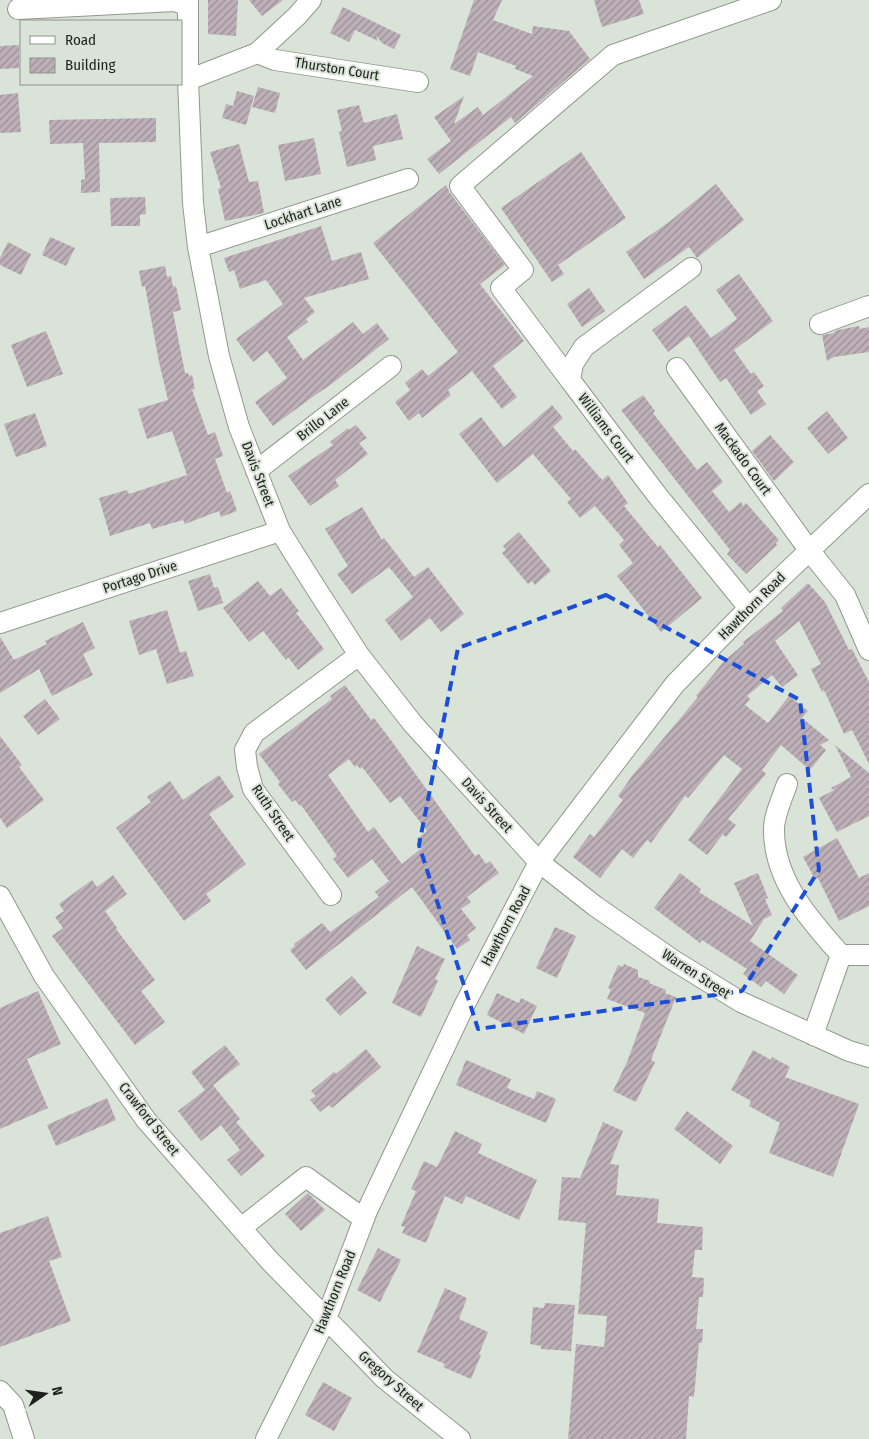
<svg xmlns="http://www.w3.org/2000/svg" width="869" height="1439" font-family="'Fira Sans Condensed',sans-serif">
<defs>
<pattern id="building-hatch" width="6" height="6" patternUnits="userSpaceOnUse" patternTransform="scale(1.25)"><rect width="6" height="6" fill="#bdb0b8"/><path d="M-1 1l2-2M0 6l6-6M5 7l2-2" fill="none" stroke="#998f95"/></pattern>
</defs>
<rect width="100%" height="100%" fill="#dae3d7"/>
<path fill="url(#building-hatch)" fill-rule="evenodd" d="M208,0H238L236,36L208,34Z
M249,0H283L262,16Z
M474,0H502L493,20L532,34L533,26L569,31L590,59L515,123L511,117L439,174L427,159L451,141L434,117L464,96L454,124L478,107L483,115L533,76L515,69L516,66L478,52L470,76L450,69Z
M594,0H639L644,14L602,27Z
M343,7L401,35L394,49L382,43L376,35L378,41L355,30L349,42L330,33Z
M19,45V68L0,69V46Z
M258,87L280,93L275,113L252,107Z
M237,91L254,96L246,125L222,118L226,104L233,106Z
M18,93L21,132L0,133V95Z
M359,105L364,123L397,114L403,139L373,146L376,160L347,167L339,132L342,131L337,110Z
M156,118V142L99,143L100,192L81,193V180L85,179L83,143L50,144L49,120Z
M314,138L321,174L285,181L278,145Z
M239,144L249,182L258,181L264,213L225,221L218,189L221,188L210,152Z
M581,152L626,218L558,265L564,274L552,282L501,208Z
M716,184L744,220L697,258L689,247L644,279L626,252L669,222Z
M446,185L450,193L505,265L480,284L524,341L493,366L517,397L502,409L472,371L448,390L451,395L422,418L419,413L409,421L395,402L410,390L405,383L422,369L428,376L458,352L373,243Z
M145,197L146,214L140,215V226H111L110,198Z
M321,226L332,261L361,252L369,279L304,298L315,312L306,319L308,322L287,337L303,360L353,322L363,334L377,323L389,339L333,383L314,396L273,426L255,402L287,378L267,351L253,362L236,339L283,304L266,280L240,289L234,270L229,272L224,258Z
M50,237L75,248L66,266L42,255Z
M8,242L31,254L21,275L0,265V258Z
M165,266L167,277L171,276L173,287L176,286L181,310L173,312L185,373H188L189,376L192,375L195,389L192,390L208,435L215,432L223,456L215,459L227,493L230,491L237,511L221,517L219,511L185,524L183,520L152,529L150,523L110,536L99,498L127,490L129,494L187,475L172,431L147,439L138,409L168,400L159,362L145,286L142,287L139,271Z
M739,274L773,321L734,350L751,374L754,372L764,386L757,391L766,404L751,415L726,378L720,382L689,336L668,352L652,330L686,305L711,338L737,319L716,290Z
M589,288L605,311L582,327L567,304Z
M859,326L860,329L869,327V352L834,357L827,361L822,335L834,333V332L838,330Z
M46,331L63,374L27,387L11,345Z
M643,395L655,411L653,413L697,470L707,462L723,482L712,491L729,512L741,502L743,506L746,503L779,540L776,543L777,545L746,574L727,554L730,550L621,410Z
M552,405L563,418L553,427L573,451L575,449L602,480L608,475L628,503L624,506L658,547L660,545L702,598L661,632L617,576L633,563L619,545L624,540L595,506L580,518L567,502L571,499L533,454L497,483L459,434L481,417L504,447Z
M827,411L848,438L828,454L807,428Z
M35,413L47,446L16,457L4,424Z
M356,425L367,438L359,443L368,454L335,480L339,486L310,506L288,476L333,445L330,442L348,428L349,430Z
M770,435L794,462L774,481L752,451Z
M362,507L382,540L384,538L414,577L428,567L464,614L441,632L430,618L401,641L385,620L413,597L389,567L352,594L337,574L348,566L325,529Z
M519,532L551,571L535,585L532,581L528,584L502,553L506,550L503,546Z
M210,574L214,588L218,587L223,603L198,611L188,581Z
M258,581L270,596L281,588L299,611L296,613L324,649L298,670L288,657L286,660L263,631L249,642L223,608Z
M808,583L825,602L849,650L852,649L869,682V764L852,730L844,734L824,690L822,692L811,669L821,664L799,621L775,641L798,675L782,687L772,675L747,696L750,699L745,705L768,723L789,696L808,711L802,718L829,740L820,745L826,750L810,770L781,745L762,770L766,774L728,819L736,825L726,837L723,834L707,855L688,840L742,769L724,755L688,798L685,796L651,843L647,840L633,858L622,849L600,878L573,857L590,834L594,837L623,800L618,796L632,776L698,697L696,696L724,661L744,644L743,642L783,611L781,608Z
M167,610L180,653L186,651L194,676L167,684L156,649L139,655L129,621Z
M83,622L95,648L83,654L93,675L52,696L39,669L0,693V637L14,660L47,644L45,641Z
M345,685L371,720L374,718L390,739L475,856L479,854L486,864L490,861L499,873L467,897L471,902L461,909L476,928L467,935L470,940L457,949L412,887L306,970L290,950L295,946L294,944L322,923L330,932L379,897L375,892L389,881L372,859L348,878L333,859L337,856L301,805L300,806L295,800L292,802L278,784L280,782L259,754L332,699L330,696ZM349,759L355,767L357,765L360,769L362,767L390,803L400,796L427,831L417,839L423,847L402,864L374,827L368,832L328,775Z
M45,699L60,719L38,735L23,716Z
M0,736L22,765L19,767L44,800L7,828L0,818Z
M835,745L869,773V816L837,832L819,798L834,790L831,788L851,777Z
M219,775L234,797L209,814L246,864L206,894L211,901L184,921L116,828L151,802L147,797L170,781L183,800Z
M837,838L859,878L869,873V906L839,921L818,878L815,879L803,857Z
M680,873L701,889L699,892L753,926L734,883L758,873L768,898L765,899L772,915L764,919L750,941L798,975L784,994L766,981L761,987L743,974L747,969L702,940L700,943L654,908Z
M113,875L127,894L105,911L117,928L116,929L155,980L141,991L165,1022L135,1045L52,936L63,928L55,917L64,911L59,904L92,880L97,887Z
M555,927L576,936L557,978L536,968Z
M417,946L445,959L435,979L438,981L421,1017L392,1003Z
M624,964L638,970V977L650,981L649,983L666,990L665,993L676,997L651,1060L655,1062L636,1102L613,1091L627,1062L645,1013L607,999L611,989L608,988L618,965L623,967Z
M352,976L367,993L340,1016L325,999Z
M38,991L61,1044L27,1059L48,1108L0,1129V1008Z
M497,993L519,1003L521,998L537,1006L524,1034L487,1015Z
M225,1045L240,1064L213,1085L240,1119L236,1122L265,1156L241,1176L227,1160L240,1150L221,1125L201,1141L178,1111L205,1090L191,1072Z
M366,1049L381,1067L332,1108L329,1105L320,1112L310,1100L316,1096L311,1091L334,1072L336,1074Z
M753,1050L771,1060L772,1057L790,1067L785,1077L859,1104L833,1177L769,1153L780,1123L749,1106L751,1101L731,1090Z
M466,1060L511,1079L507,1088L534,1099L537,1091L556,1099L546,1123L456,1085Z
M107,1098L116,1120L56,1146L47,1125Z
M687,1111L733,1146L720,1164L674,1129Z
M603,1122L623,1131L610,1164L619,1165L616,1195L659,1199L657,1223L703,1227L702,1250H695L692,1277L704,1278L703,1297H699L696,1329H703L702,1343H699L694,1397L689,1396L686,1439H568L576,1344L604,1347L607,1316L578,1314L586,1223L558,1220L562,1177L580,1178Z
M455,1131L482,1144L478,1153L537,1180L519,1220L466,1196L462,1204L445,1196L426,1243L402,1233L405,1227L401,1226L416,1191L411,1189L424,1161L437,1167Z
M308,1193L325,1210L301,1231L285,1214Z
M48,1216L62,1257L49,1261L71,1321L0,1347V1233Z
M378,1248L401,1260L380,1302L357,1290Z
M445,1288L467,1298L459,1319L488,1332L479,1354L481,1355L471,1379L443,1367L445,1364L417,1352Z
M545,1303L575,1305L571,1351L541,1349V1346L530,1344L533,1307L544,1308Z
M323,1382L352,1398L334,1431L305,1415Z"/>
<g fill="none" stroke-linecap="round" stroke-linejoin="round">
<g stroke="#90998e" stroke-width="22">
<path id="minor" d="M188,0V80L193,203L198,247L219,356L239,427L280,531L312,582L359,655L413,724L539,862L595,906L673,960L741,1002L849,1051L869,1057
M18,9L175,1L188,6
M257,53L275,60L418,82
M188,80L257,53L297,16L311,0
M198,247L408,179
M691,268L584,347L573,364L570,380L657,495L749,608
M820,324L869,306
M677,368L809,550L845,595L869,650
M570,380L501,288L523,270L460,186L613,55L771,0
M256,471L391,366
M0,623L280,531
M787,784C782,799 773,817 774,832C775,882 810,920 841,955H869
M331,895L253,789L247,767L245,750L254,733L359,655
M0,896L44,976L146,1120L270,1261L385,1379L460,1439
M813,1035L841,955
M241,1228L306,1177L364,1219
M0,1391L13,1405L24,1439
M266,1439L326,1319L367,1211L383,1177L465,1004L539,862L675,684L749,608L869,494"/>
</g>
<use href="#minor" stroke="#fff" stroke-width="20"/>
</g>
<path fill="none" stroke="#1d4ed8" stroke-width="4" stroke-dasharray="10 6" stroke-linejoin="round" d="M606,595L800,700L819,870L742,991L478,1029L419,845L458,648Z"/>
<g text-anchor="middle" dominant-baseline="central" stroke-width="4" stroke-linejoin="round" paint-order="stroke">
<g font-size="14" fill="#1d201c" stroke="#dae3d7">
<text transform="translate(337 69) rotate(9)">Thurston Court</text>
<text transform="translate(303 213) rotate(-18)">Lockhart Lane</text>
<text transform="translate(323 419) rotate(-38)">Brillo Lane</text>
<text transform="translate(606 428) rotate(53)">Williams Court</text>
<text transform="translate(743 459) rotate(54)">Mackado Court</text>
<text transform="translate(258 474) rotate(69)">Davis Street</text>
<text transform="translate(140 577) rotate(-18)">Portago Drive</text>
<text transform="translate(752 606) rotate(-45)">Hawthorn Road</text>
<text transform="translate(487 805) rotate(48)">Davis Street</text>
<text transform="translate(273 813) rotate(56)">Ruth Street</text>
<text transform="translate(506 926) rotate(-62)">Hawthorn Road</text>
<text transform="translate(696 974) rotate(33)">Warren Street</text>
<text transform="translate(149 1119) rotate(52)">Crawford Street</text>
<text transform="translate(335 1292) rotate(-68)">Hawthorn Road</text>
<text transform="translate(391 1381) rotate(42)">Gregory Street</text>
</g>
</g>
<rect x="20" y="20" width="162" height="65" fill="#dae3d7" stroke="#8e958c"/>
<rect x="30" y="36" width="25" height="8" fill="#ffffff" stroke="#8e958c"/>
<text x="65" y="45" font-size="15" fill="#1d201c">Road</text>
<rect x="30" y="58" width="25" height="15" fill="url(#building-hatch)" stroke="#8e958c"/>
<text x="65" y="70" font-size="15" fill="#1d201c">Building</text>
<g transform="translate(45 1394) rotate(77)" stroke="#dae3d7" stroke-width="4" paint-order="stroke">
<path d="M0-4L9 19L0 12L-9 19Z" fill="#1d201c"/>
<text y="-8" font-size="14" font-weight="bold" text-anchor="middle" fill="#1d201c">N</text>
</g>
</svg>
